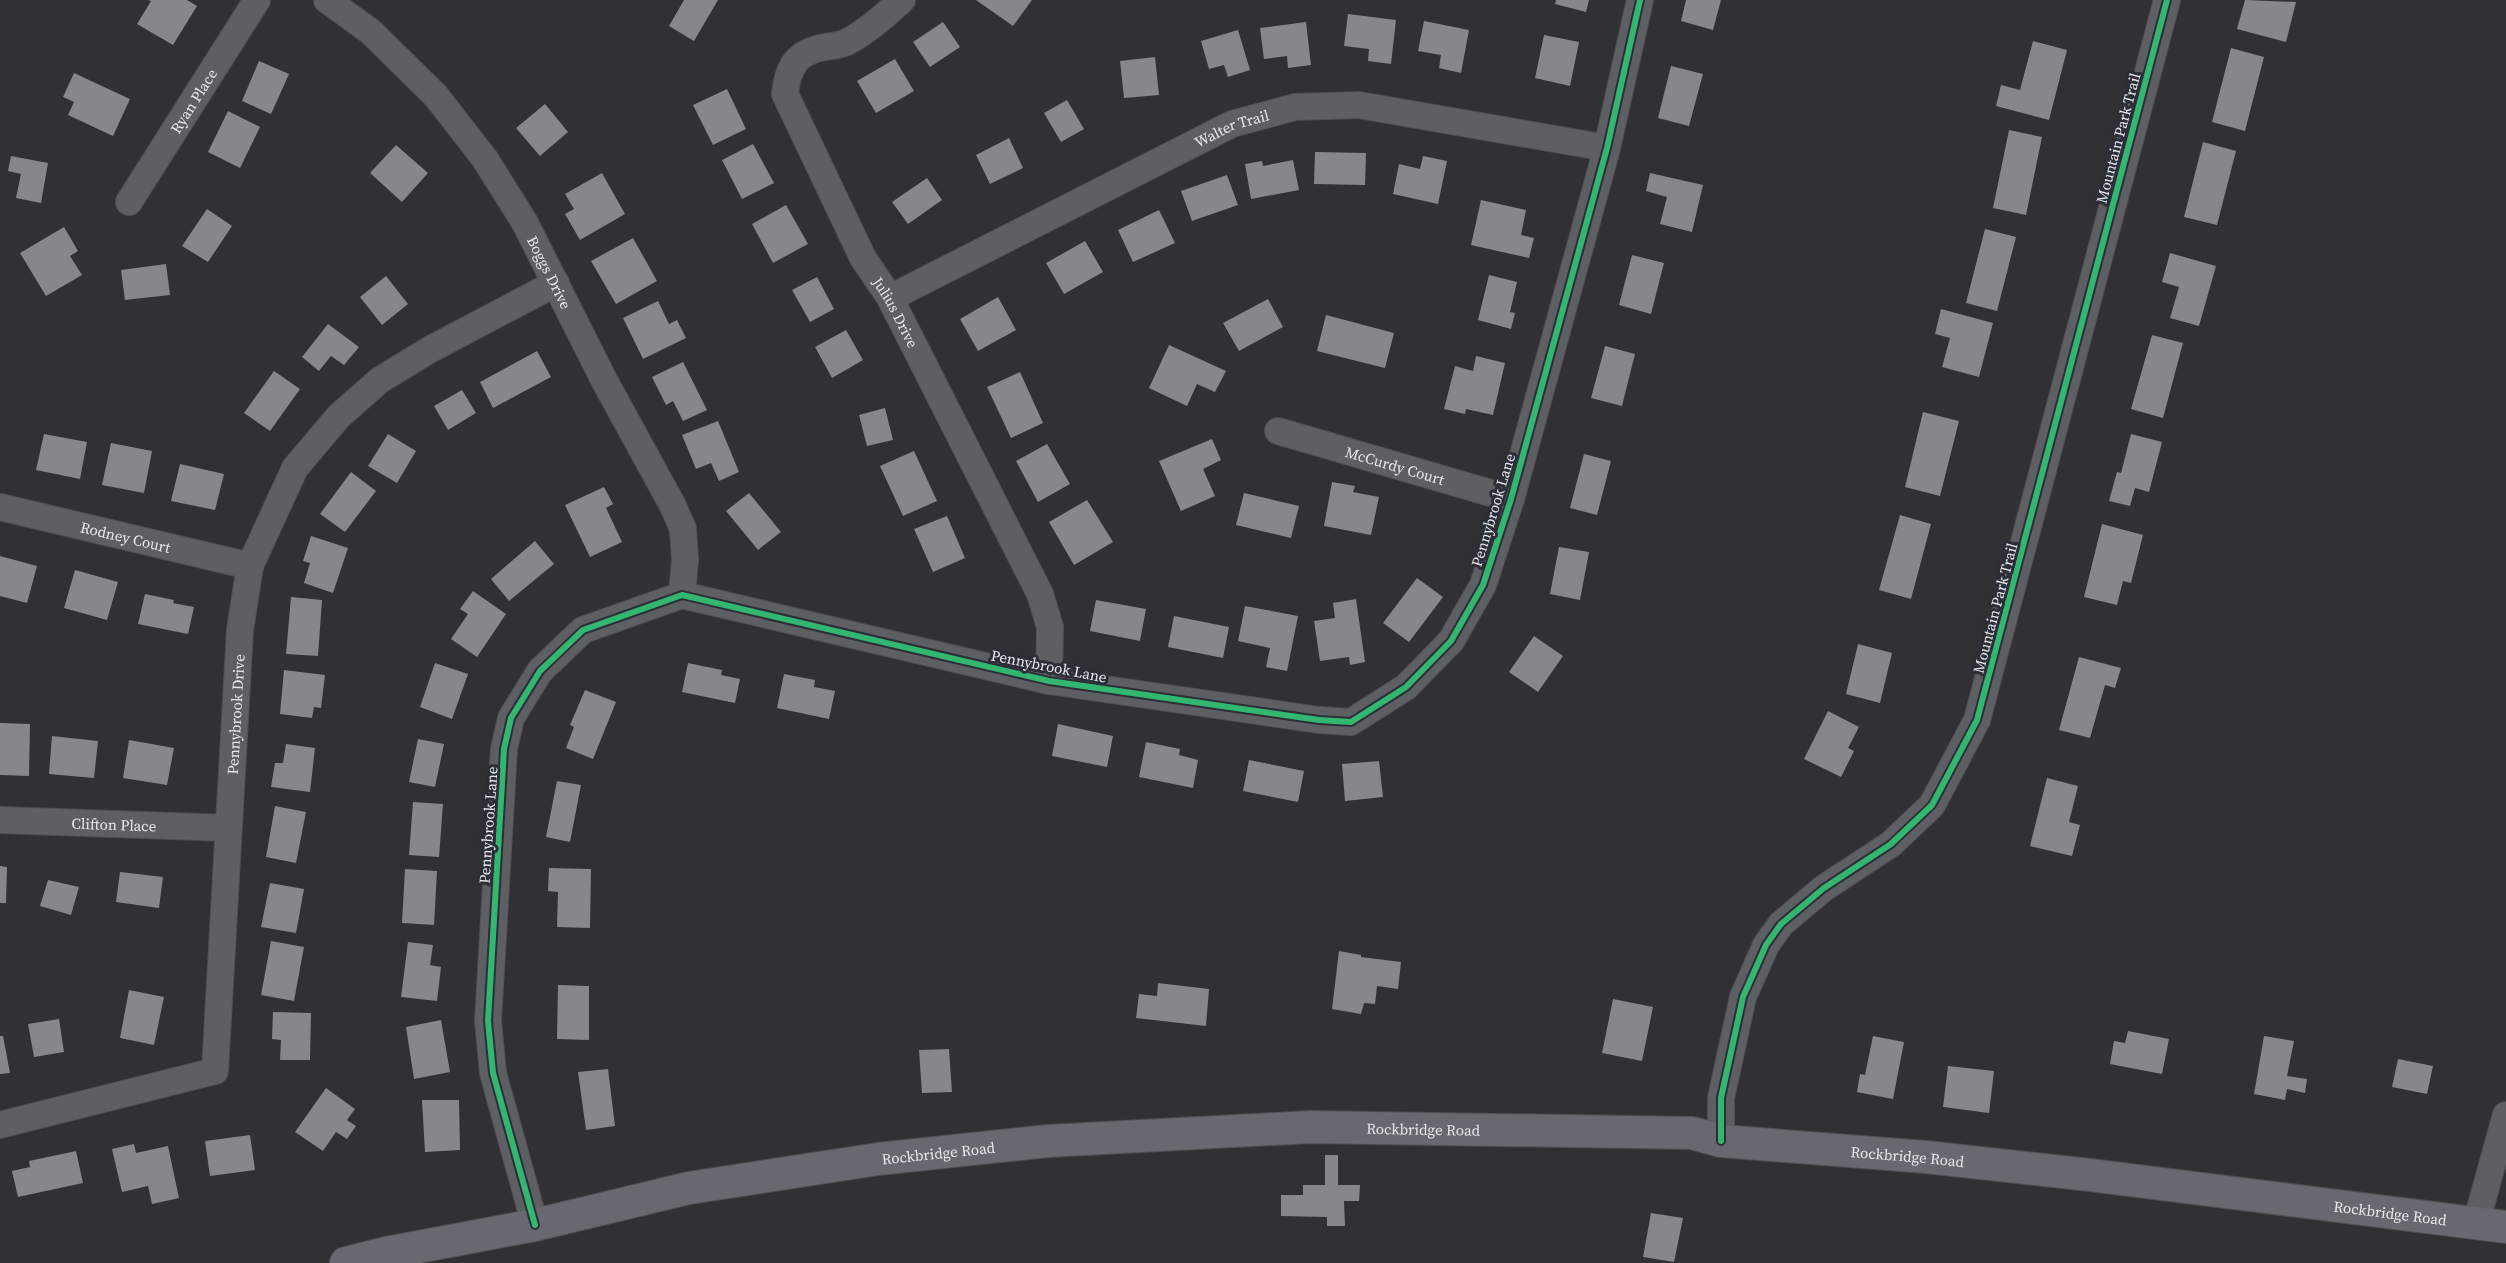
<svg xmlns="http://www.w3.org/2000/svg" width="2506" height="1263" font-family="'Source Serif 4',serif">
<rect width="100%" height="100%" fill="#303035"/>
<path fill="#86878b" d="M148,0H187L197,6L173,45L137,24L151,1Z
M684,0H718L694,41L669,26Z
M976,0H1032L1013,26Z
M1556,0H1589L1586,12L1555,4Z
M1686,0H1721L1713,30L1681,21Z
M2245,0L2296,2L2286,42L2237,29Z
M1348,14L1396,20L1391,64L1368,61L1369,49L1344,46Z
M1424,21L1469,30L1461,73L1439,68L1441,55L1418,51Z
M943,22L960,47L930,67L913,42Z
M1306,22L1311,65L1288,68L1287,56L1264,59L1260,28Z
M1238,30L1250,70L1228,77L1224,65L1209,69L1201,41Z
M1544,35L1579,42L1570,86L1535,78Z
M2033,41L2067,50L2049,120L1996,106L2001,85L2020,90Z
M2231,48L2264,57L2245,131L2212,122Z
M1155,57L1159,95L1124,98L1120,61Z
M895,59L914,91L876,113L857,81Z
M259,61L289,74L271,114L242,101Z
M1671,66L1703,74L1689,126L1658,118Z
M74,73L130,99L113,136L68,115L74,102L63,97Z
M727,89L746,129L713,145L693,105Z
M1067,100L1084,129L1061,142L1044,113Z
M545,104L568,132L540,156L516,128Z
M228,111L260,127L240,168L208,152Z
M2009,130L2042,137L2026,215L1993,208Z
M1009,138L1023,168L990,184L976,155Z
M2203,142L2236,151L2217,225L2184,217Z
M753,144L774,183L742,199L722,160Z
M396,145L428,173L402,202L370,173Z
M1315,152L1366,153L1365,185L1314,184Z
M11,156L48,163L41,203L16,198L21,174L8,171Z
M1423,156L1447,161L1438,204L1393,194L1399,164L1420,169Z
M1293,160L1299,190L1251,199L1245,164L1262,161L1263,166Z
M602,173L625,214L580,240L565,214L574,209L565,194Z
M1650,173L1703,185L1692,232L1660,224L1667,197L1646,191Z
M1227,175L1238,205L1192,221L1181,191Z
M927,178L942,200L908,224L892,202Z
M1481,200L1526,210L1521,235L1534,238L1529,258L1471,245Z
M786,205L808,244L773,263L752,224Z
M207,209L232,226L208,262L182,246Z
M1159,210L1175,243L1133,262L1118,230Z
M64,227L78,251L70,256L82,275L46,296L20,253Z
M1985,229L2016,237L1997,311L1966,303Z
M633,238L657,281L616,304L591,261Z
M1085,241L1103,272L1064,294L1046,263Z
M2170,253L2216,266L2199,326L2170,318L2179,287L2162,282Z
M1632,255L1664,263L1651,314L1619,305Z
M166,264L170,295L125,300L121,270Z
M1489,275L1517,282L1510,312L1515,313L1511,329L1478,320Z
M386,276L408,304L382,325L360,297Z
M817,277L834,309L810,322L792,290Z
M998,297L1016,330L978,351L960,319Z
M1268,299L1283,327L1239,351L1223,323Z
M658,301L669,324L677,320L686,338L643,359L623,318Z
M1941,309L1993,323L1979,377L1942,367L1950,338L1935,334Z
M1326,315L1394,333L1385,368L1317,351Z
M328,324L359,347L344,365L331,356L319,371L302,357Z
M846,330L863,360L832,378L815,347Z
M2152,335L2183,343L2163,418L2131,409Z
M1169,345L1226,371L1215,392L1197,384L1187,406L1149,388Z
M1605,346L1635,354L1622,406L1591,398Z
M537,351L551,377L493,408L480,382Z
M1476,356L1505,363L1493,415L1466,409L1465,414L1444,409L1455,366L1473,371Z
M683,362L707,410L683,421L673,401L666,405L652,377Z
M274,371L300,389L270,431L244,413Z
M1020,372L1043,423L1011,438L987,387Z
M462,390L476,413L448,430L434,406Z
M885,408L893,440L867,446L859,415Z
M1923,412L1959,421L1940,496L1905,487Z
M718,421L739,472L719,481L711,463L696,469L682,435Z
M44,434L87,442L80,479L36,470Z
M388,434L416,451L397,483L368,466Z
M2131,434L2162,442L2149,492L2135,488L2130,506L2109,501L2117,472L2121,473Z
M1212,439L1221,460L1203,469L1215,496L1181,511L1159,461Z
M111,443L152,451L144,493L102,485Z
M1047,444L1070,484L1038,502L1016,461Z
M914,451L937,501L903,516L880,466Z
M1584,454L1611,461L1597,515L1570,508Z
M180,464L224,474L215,510L171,501Z
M351,472L376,491L345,532L320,514Z
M1332,482L1355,486L1353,492L1379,497L1371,535L1324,526Z
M604,487L613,504L606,508L622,542L590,557L565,505Z
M749,493L781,532L758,550L726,511Z
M1244,493L1299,506L1291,538L1236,525Z
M1087,500L1113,542L1074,565L1049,522Z
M1900,515L1931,524L1911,599L1879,590Z
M947,516L965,558L933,572L914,529Z
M2102,524L2143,535L2131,583L2123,581L2117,605L2084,597Z
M311,536L348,548L333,593L304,583L310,563L303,561Z
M535,541L554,564L509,601L491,579Z
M1559,547L1589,552L1580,600L1550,594Z
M0,556L37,566L27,603L0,596Z
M75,570L118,582L107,620L64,608Z
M1417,578L1443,597L1409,642L1383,623Z
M473,591L506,614L477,657L451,639L468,614L460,609Z
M145,594L174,600L173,603L194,607L188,634L138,624Z
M291,597L322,600L318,656L286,654Z
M1356,599L1365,662L1350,665L1349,657L1320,661L1314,621L1335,618L1333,603Z
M1096,600L1146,609L1140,641L1090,631Z
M1245,606L1298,616L1287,671L1266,667L1270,648L1238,641Z
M1174,616L1229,627L1223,658L1168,647Z
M1534,636L1563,656L1538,692L1509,672Z
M1858,644L1892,653L1880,703L1846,694Z
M2079,657L2121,668L2115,688L2105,685L2090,738L2059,730Z
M435,663L468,674L452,719L420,707Z
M688,663L722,670L721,675L740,679L735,703L682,692Z
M284,670L325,675L321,708L314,707L312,718L280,714Z
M784,674L815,680L814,687L835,691L829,719L777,708Z
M585,690L616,702L593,759L566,748L574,727L570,725Z
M1828,711L1859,727L1848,748L1854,751L1841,777L1804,759Z
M0,723L30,724L29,776L0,775Z
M1058,724L1113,736L1107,767L1052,756Z
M52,736L98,741L94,778L49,774Z
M418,739L444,744L435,787L409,782Z
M129,740L174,748L167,785L123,778Z
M1146,742L1180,749L1179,755L1198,760L1193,788L1139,777Z
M286,744L315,748L310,792L271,787L275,763H283Z
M1249,760L1304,771L1298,802L1243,791Z
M1379,761L1383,797L1345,801L1342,764Z
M2047,778L2078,786L2069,822L2080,825L2072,856L2030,846Z
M557,781L581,785L570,842L546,837Z
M413,802L443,804L439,857L409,855Z
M275,806L306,812L296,863L266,857Z
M0,866L7,867L6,903H0Z
M549,868L591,869L590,928L557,927L558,892L548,891Z
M405,869L437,871L434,925L402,923Z
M120,872L163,877L159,908L116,902Z
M48,880L79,887L71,915L40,906Z
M270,883L304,889L296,933L261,927Z
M271,941L304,947L294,1001L261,995Z
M408,942L433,945L430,965L441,967L437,1001L401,997Z
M1339,951L1361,955V957L1401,962L1398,989L1377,986L1375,1004L1364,1003L1361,1014L1332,1009Z
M1158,983L1209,989L1206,1026L1136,1018L1139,994L1157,996Z
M558,985L589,986V1040L557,1039Z
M129,990L164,997L154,1045L120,1038Z
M1613,999L1653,1007L1642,1061L1602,1053Z
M273,1012L311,1013L310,1060H280L281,1040L272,1039Z
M59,1019L64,1052L34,1057L28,1024Z
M441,1020L450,1072L414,1079L406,1027Z
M2128,1031L2169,1039L2162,1074L2110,1064L2114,1041L2125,1043Z
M0,1036H3L10,1073L0,1074Z
M1873,1036L1904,1042L1893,1099L1857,1092L1860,1074L1865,1075Z
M2264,1036L2294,1041L2287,1076L2307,1079L2305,1093L2287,1089L2285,1100L2254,1094Z
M949,1049L952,1092L922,1093L919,1050Z
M2398,1059L2433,1066L2427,1094L2392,1087Z
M1948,1066L1994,1071L1989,1113L1943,1107Z
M608,1069L615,1126L586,1130L578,1072Z
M326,1088L355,1109L347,1120L356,1126L347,1139L336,1132L323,1151L295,1132Z
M422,1100H459L460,1150L425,1152Z
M250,1135L255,1170L210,1176L205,1141Z
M134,1144L136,1153L168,1146L179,1198L152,1204L148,1186L122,1192L112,1149Z
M76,1151L83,1183L18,1197L12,1171L30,1167L29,1161Z
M1325,1155H1338V1185H1360L1359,1201H1344L1345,1226H1327V1217L1281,1216V1195H1303V1185H1325Z
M1651,1213L1683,1218L1674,1262L1643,1257Z"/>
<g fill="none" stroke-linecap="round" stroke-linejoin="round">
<g stroke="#4e4e53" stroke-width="28">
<g id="minor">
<path id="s1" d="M327,0L371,32L436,96L485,159L525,223L604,380L673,506L683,529L685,560L682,595"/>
<path id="s2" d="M902,0C885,15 868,31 847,42C841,45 832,46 825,47C796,52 788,67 785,94L863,258L890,298L1040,594L1050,627L1049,681"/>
<path id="s3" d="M129,202L257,0"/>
<path id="s4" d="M890,298L1232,124L1295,107L1359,105L1607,148"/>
<path id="s5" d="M1278,431L1511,499"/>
<path id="s6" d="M0,507L250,566"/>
<path id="s7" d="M0,820L228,828"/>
<path id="s8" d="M0,1125L215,1071L240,630L250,566L295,468L339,416L380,380L431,349L556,283"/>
<path d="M1721,1141V1098L1743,997L1766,945L1781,924L1824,888L1891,844L1932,805L1977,720L2167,0"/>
<path d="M2476,1223L2506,1115"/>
<path d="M535,1225L493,1073L488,1021L504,749L511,718L540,671L583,630L682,595L1049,681L1319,720L1351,722L1406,687L1451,641L1483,585L1511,499L1607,148L1640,0"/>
</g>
</g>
<g stroke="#4e4e53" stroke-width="34">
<g id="major">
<path id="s9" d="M346,1263L386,1253L535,1225L689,1188L878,1159L1048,1141L1311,1127L1692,1133L1721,1141L1926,1157L2090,1175L2506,1227"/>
</g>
</g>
<use href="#minor" stroke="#5e5f63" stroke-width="26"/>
<use href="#major" stroke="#696870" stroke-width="32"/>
<g stroke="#2d2f38" stroke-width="10">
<path id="cycleway" d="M1721,1141V1098L1743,997L1766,945L1781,924L1824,888L1891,844L1932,805L1977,720L2167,0
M535,1225L493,1073L488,1021L504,749L511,718L540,671L583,630L682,595L1049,681L1319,720L1351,722L1406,687L1451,641L1483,585L1511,499L1607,148L1640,0"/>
</g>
<use href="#cycleway" stroke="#33b770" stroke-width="6"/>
</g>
<g text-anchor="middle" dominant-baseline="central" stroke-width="6" stroke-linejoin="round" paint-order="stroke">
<g font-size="15" fill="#e7e8ee" stroke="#2d2f38">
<text stroke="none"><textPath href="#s3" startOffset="120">Ryan Place</textPath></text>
<text stroke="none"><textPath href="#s4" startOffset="382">Walter Trail</textPath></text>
<text transform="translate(2118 138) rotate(-75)">Mountain Park Trail</text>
<text stroke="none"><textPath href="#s1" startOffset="356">Boggs Drive</textPath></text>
<text stroke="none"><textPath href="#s2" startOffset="405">Julius Drive</textPath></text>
<text stroke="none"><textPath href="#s5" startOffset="122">McCurdy Court</textPath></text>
<text transform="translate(1493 510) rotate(-73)">Pennybrook Lane</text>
<text stroke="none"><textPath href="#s6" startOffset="129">Rodney Court</textPath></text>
<text transform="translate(1995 608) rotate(-75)">Mountain Park Trail</text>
<text transform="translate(1049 666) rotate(11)">Pennybrook Lane</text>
<text stroke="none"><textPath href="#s8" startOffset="579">Pennybrook Drive</textPath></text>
<text stroke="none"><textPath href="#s7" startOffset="114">Clifton Place</textPath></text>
<text transform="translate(488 825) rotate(-86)">Pennybrook Lane</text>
<text stroke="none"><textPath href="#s9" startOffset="1089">Rockbridge Road</textPath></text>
<text stroke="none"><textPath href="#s9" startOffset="603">Rockbridge Road</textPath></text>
<text stroke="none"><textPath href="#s9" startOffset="1575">Rockbridge Road</textPath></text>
<text stroke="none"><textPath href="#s9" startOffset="2061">Rockbridge Road</textPath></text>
</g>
</g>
</svg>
